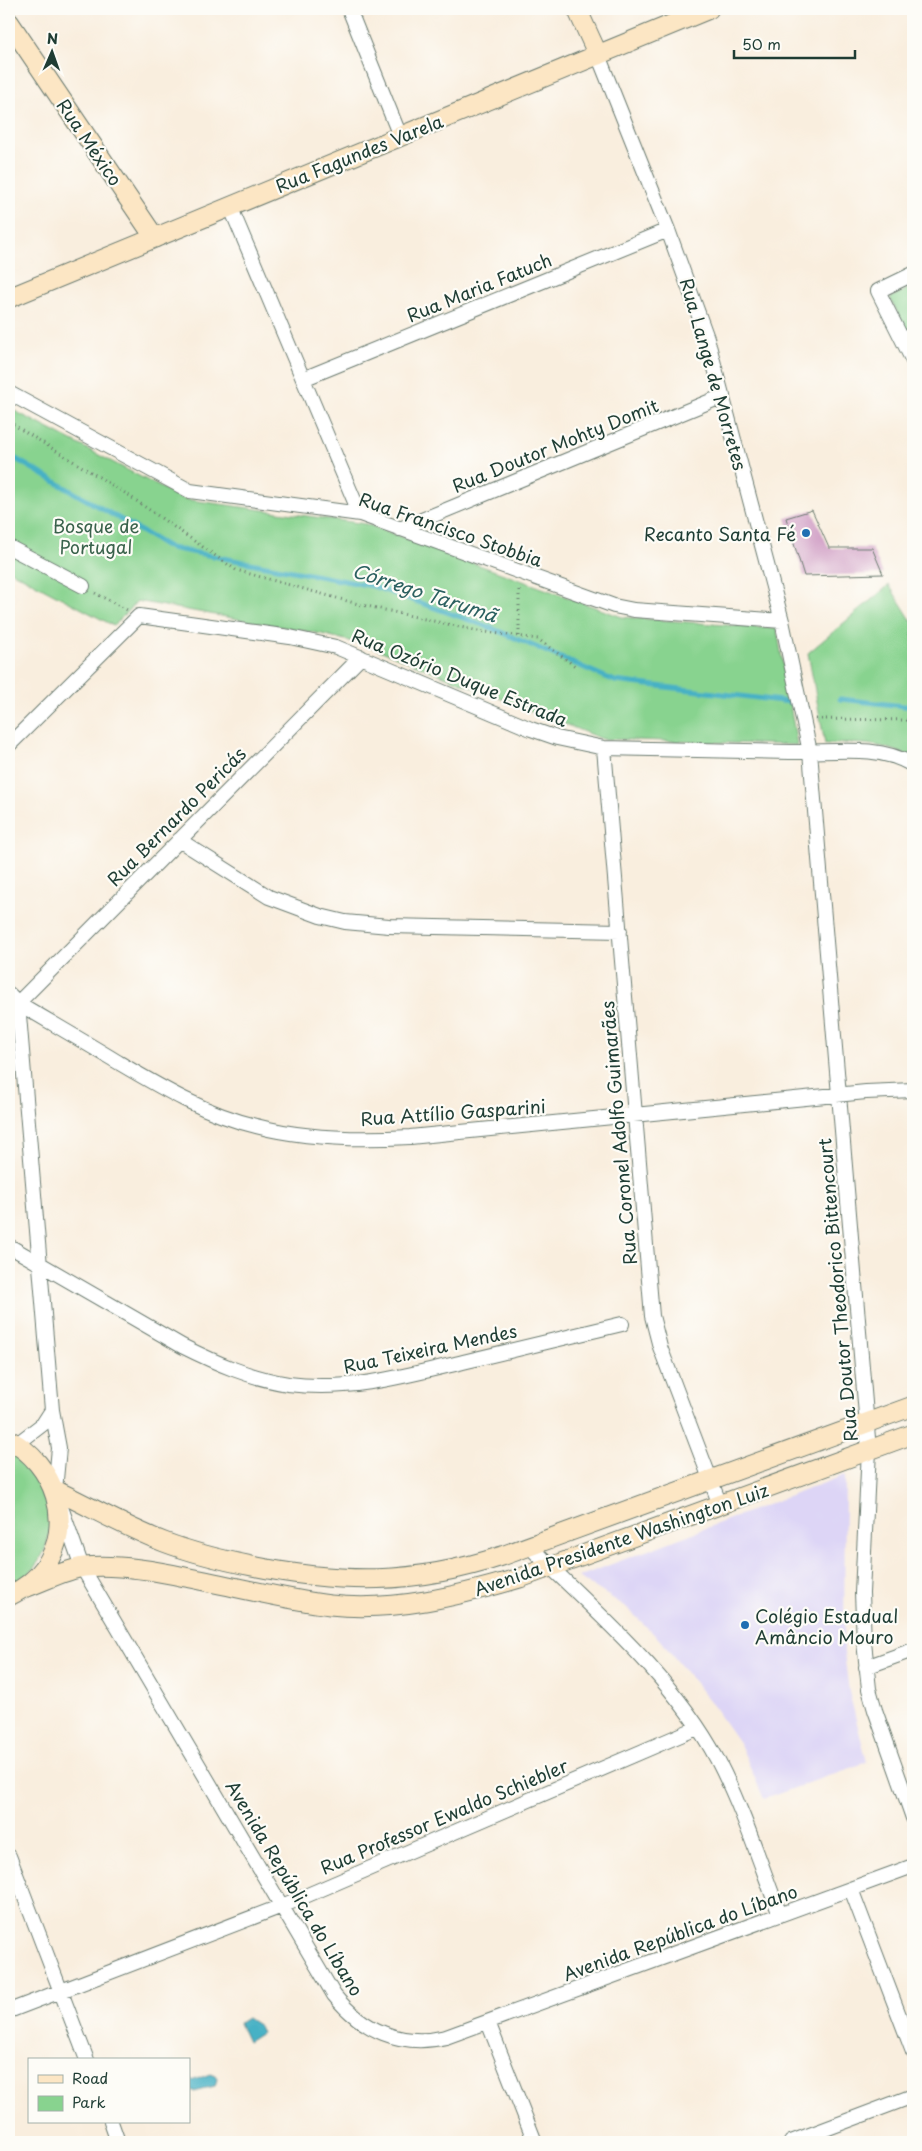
<svg xmlns="http://www.w3.org/2000/svg" width="922" height="2151" font-family="'Playpen Sans',sans-serif">
<rect width="100%" height="100%" fill="#fdfcf7"/>
<filter id="ink" filterUnits="userSpaceOnUse"><feTurbulence type="fractalNoise" baseFrequency=".02" numOctaves="2"/><feDisplacementMap in="SourceGraphic" scale="10" xChannelSelector="R" yChannelSelector="G"/><feConvolveMatrix kernelMatrix="1 2 1 2 8 2 1 2 1" color-interpolation-filters="sRGB"/></filter>
<filter id="wash" filterUnits="userSpaceOnUse"><feTurbulence type="fractalNoise" baseFrequency=".0096" numOctaves="4" result="noise"/><feDisplacementMap in="SourceGraphic" scale="20" xChannelSelector="R" yChannelSelector="G"/><feGaussianBlur stdDeviation="1.12" result="paint"/><feColorMatrix in="noise" values="0 0 0 0 0 0 0 0 0 0 0 0 0 0 0 0 0 1.4 0 .05"/><feComposite in="paint" operator="in"/></filter>
<g filter="url(#wash)">
<rect width="100%" height="100%" fill="#f9eede"/>
<path fill="#ddd5f6" d="M845,1475L844,1652L849,1692L867,1762L764,1799L740,1744L709,1700L660,1640L625,1606L578,1577Z"/>
<path fill="#88d38f" stroke="#548862" d="M913,286V343L890,298Z
M9,408L183,499L366,524L622,617L777,629L797,745L602,739L369,646L322,634L137,601L114,626L9,570Z
M889,585L913,623V758C879,742 862,743 825,744L808,653Z
M9,1450C16,1456 27,1461 33,1469C55,1501 58,1546 28,1574C22,1580 15,1583 9,1588Z"/>
<path fill="#47b1c5" stroke="#33777c" d="M247,2018L259,2026L262,2033L248,2042L239,2023Z
M210,2074L215,2076L217,2079L215,2086L194,2091L189,2090V2082Z"/>
<g fill="none" stroke-linecap="round" stroke-linejoin="round">
<path stroke="#47b1c5" stroke-width="5" d="M9,455L170,548L372,586L489,627L615,681L790,702
M840,699L913,707"/>
</g>
<g id="blocks">
<path fill="#c98fbd" d="M812,510L829,548H872L883,574L804,576L786,518Z"/>
</g>
</g>
<g filter="url(#ink)">
<use href="#blocks" fill-opacity="0" stroke="#6b7b70" stroke-width="1"/>
<g fill="none" stroke-linecap="round" stroke-linejoin="round">
<g stroke="#6b7b70" stroke-width="16">
<path id="street" d="M349,9L400,136
M598,55L668,230L707,338L782,621L810,752L869,1450L862,1593L864,1642L869,1689L875,1710L913,1818
M230,206L360,514
M913,274L878,291L913,361
M303,379L668,230
M9,393L190,491L360,514L614,606L634,610L782,621
M400,529L723,396
M9,547L83,586
M361,657L18,1003L52,1410L59,1448L55,1490L82,1567L334,1995C362,2030 401,2048 446,2037L913,1866
M9,745L139,616L290,637L336,647L531,729L557,738L604,748C666,749 728,751 790,752C832,753 876,743 913,765
M604,748L652,1316L660,1347L720,1505
M179,840L269,897L320,916L345,922L389,926L620,931
M9,994L18,1003C50,1022 83,1041 116,1061C160,1087 205,1114 256,1126C305,1139 359,1140 410,1137L866,1092L913,1090
M9,1246L182,1346C216,1363 250,1378 288,1384C348,1392 405,1376 463,1362C516,1349 569,1337 622,1324
M17,1444L43,1424L52,1410
M529,1546C594,1610 674,1678 717,1759C743,1809 760,1863 780,1915
M866,1667L913,1650
M9,1856L87,2060
M851,1889L913,2052
M9,2011L282,1906L697,1728
M488,2022L535,2142
M111,2122L118,2142
M791,2142L913,2096"/>
</g>
<g stroke="#6b7b70" stroke-width="21">
<path id="secondary" d="M577,9L598,55
M9,22L155,238
M9,298L709,9
M9,1440C54,1463 76,1524 44,1568C35,1581 23,1589 9,1596
M55,1490C91,1507 127,1528 164,1542C193,1553 222,1560 252,1566C342,1584 414,1585 502,1556L913,1406
M27,1587C44,1581 67,1569 84,1567C117,1564 153,1570 185,1577C233,1586 282,1599 330,1605C394,1612 459,1596 520,1578L913,1434"/>
</g>
<path stroke="#6b7b70" stroke-width="3" stroke-dasharray="1 4" stroke-linecap="butt" d="M9,422L125,493L236,570L358,604L478,631L538,639L575,666
M95,593L127,610
M519,636V587
M816,719L913,720"/>
<use href="#street" stroke="#fff" stroke-width="14"/>
<use href="#secondary" stroke="#fce6c4" stroke-width="19"/>
</g>
</g>
<g fill="#1f6fb2" stroke="#fdfcf7" stroke-width="2">
<circle cx="806" cy="533" r="5"/>
<circle cx="745" cy="1625" r="5"/>
</g>
<g text-anchor="middle" dominant-baseline="central" stroke-width="4.5" stroke-linejoin="round" paint-order="stroke">
<g font-size="18" fill="#1f3d34" stroke="#fdfcf7">
<text transform="translate(90 142) rotate(56)">Rua México</text>
<text transform="translate(359 153) rotate(-22)">Rua Fagundes Varela</text>
<text transform="translate(479 287) rotate(-22)">Rua Maria Fatuch</text>
<text transform="translate(714 374) rotate(74)">Rua Lange de Morretes</text>
<text transform="translate(555 445) rotate(-22)">Rua Doutor Mohty Domit</text>
<text transform="translate(451 529) rotate(19)">Rua Francisco Stobbia</text>
<text transform="translate(460 677) rotate(22)">Rua Ozório Duque Estrada</text>
<text transform="translate(176 816) rotate(-45)">Rua Bernardo Pericás</text>
<text transform="translate(453 1112) rotate(-4)">Rua Attílio Gasparini</text>
<text transform="translate(618 1133) rotate(-95)">Rua Coronel Adolfo Guimarães</text>
<text transform="translate(837 1290) rotate(-95)">Rua Doutor Theodorico Bittencourt</text>
<text transform="translate(430 1348) rotate(-12)">Rua Teixeira Mendes</text>
<text transform="translate(621 1539) rotate(-19)">Avenida Presidente Washington Luiz</text>
<text transform="translate(444 1816) rotate(-23)">Rua Professor Ewaldo Schiebler</text>
<text transform="translate(295 1888) rotate(59)">Avenida República do Líbano</text>
<text transform="translate(680 1932) rotate(-20)">Avenida República do Líbano</text>
</g>
<g font-size="18" fill="#39624b" stroke="#fdfcf7">
<text x="96" y="525">Bosque de<tspan x="96" dy="21">Portugal</tspan></text>
</g>
<g font-size="18" fill="#1f3d34" stroke="#fdfcf7" text-anchor="end">
<text x="796" y="533">Recanto Santa Fé</text>
<text x="755" y="1615" text-anchor="start">Colégio Estadual<tspan x="755" dy="21">Amâncio Mouro</tspan></text>
</g>
<g font-size="19" font-style="italic" fill="#2b6060" stroke="#fdfcf7">
<text transform="translate(425 592) rotate(18)">Córrego Tarumã</text>
</g>
</g>
<rect width="922" height="2151" fill="none" stroke="#fdfcf7" stroke-width="30"/>
<rect x="28" y="2058" width="162" height="65" fill="#fdfcf7" stroke="#a4b0a9"/>
<rect x="38" y="2075" width="25" height="8" fill="#fce6c4" stroke="#a4b0a9"/>
<text x="72" y="2084" font-size="15" fill="#1f3d34">Road</text>
<rect x="38" y="2096" width="25" height="15" fill="#88d38f" stroke="#a4b0a9"/>
<text x="72" y="2108" font-size="15" fill="#1f3d34">Park</text>
<g transform="translate(52 52) rotate(2)" stroke="#fdfcf7" stroke-width="4" paint-order="stroke">
<path d="M0-4L9 19L0 12L-9 19Z" fill="#1f3d34"/>
<text y="-8" font-size="14" font-weight="bold" text-anchor="middle" fill="#1f3d34">N</text>
</g>
<path d="M734 50v8h121v-8" fill="none" stroke="#1f3d34" stroke-width="2.5"/>
<text x="742" y="50" font-size="15" fill="#1f3d34" stroke="#fdfcf7" stroke-width="4" paint-order="stroke">50 m</text>
</svg>
